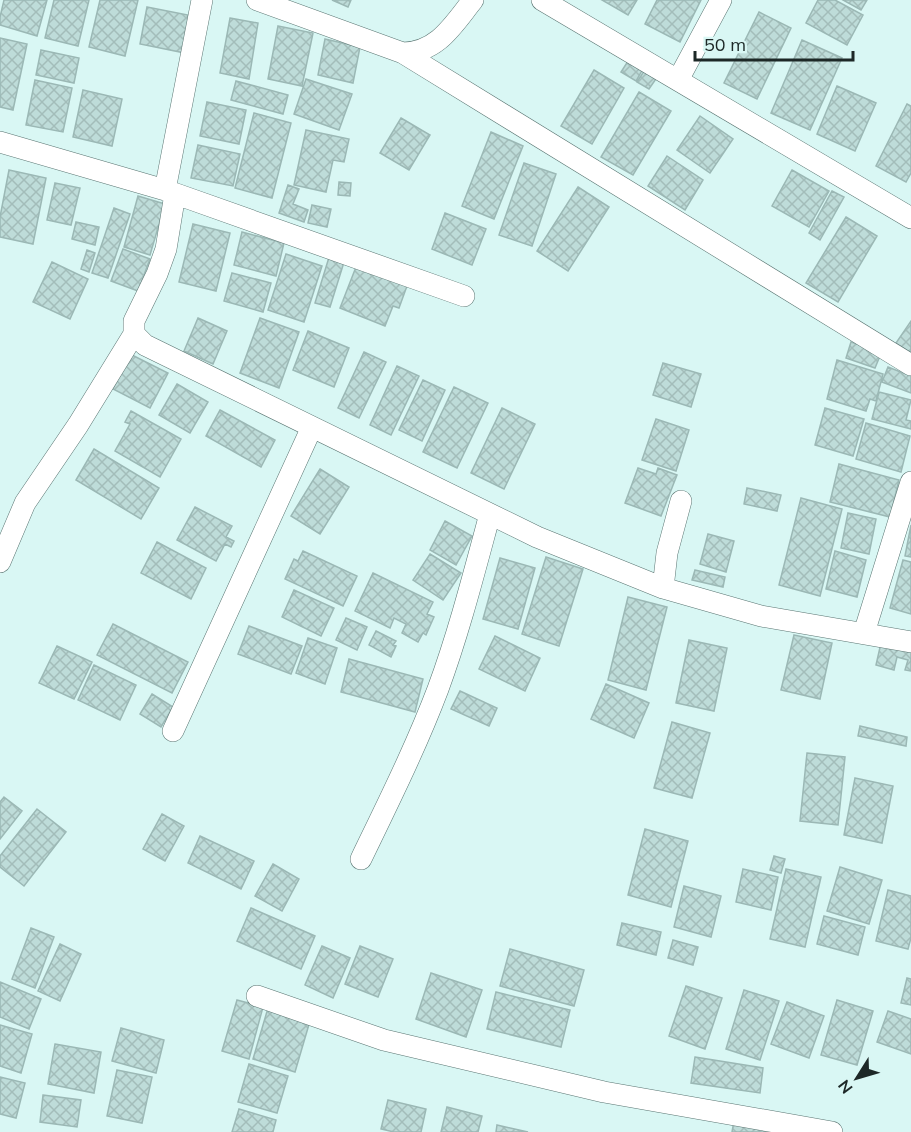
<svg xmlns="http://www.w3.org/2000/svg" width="911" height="1132" font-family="Mulish,sans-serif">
<defs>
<pattern id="building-cross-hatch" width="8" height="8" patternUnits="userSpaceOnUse" patternTransform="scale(1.5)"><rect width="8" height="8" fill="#bedcd9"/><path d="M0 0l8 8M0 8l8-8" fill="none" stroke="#a3bdba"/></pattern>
</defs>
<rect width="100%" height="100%" fill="#d9f7f4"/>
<path fill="url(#building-cross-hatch)" stroke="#9bb8b5" stroke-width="1.5" d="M4,0H47L37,36L0,25V17Z
M54,0H89L78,46L45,38Z
M100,0H138L125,56L89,47Z
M332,0H351L348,7Z
M602,0H637L628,15Z
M657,0H701L680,42L645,24Z
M818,0H835L863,15L847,45L806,23Z
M843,0H867L861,10Z
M147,7L193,16L185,53L140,44Z
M759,12L791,28L757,99L724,83Z
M230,18L258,23L249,79L220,73Z
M278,26L313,33L302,86L268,79Z
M0,38L27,44L13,110L0,107Z
M325,39L360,47L353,83L318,75Z
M802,40L842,58L810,130L771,113Z
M41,50L79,58L74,83L36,75Z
M630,58L644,67L636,81L621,72Z
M646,68L658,76L649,89L637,82Z
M594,70L624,88L592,144L561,126Z
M306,79L352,94L339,130L294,114Z
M35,80L72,88L63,132L26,125Z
M236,81L288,95L283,114L231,100Z
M837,86L876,103L855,151L817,134Z
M83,90L122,99L112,146L73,137Z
M639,92L671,111L633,175L601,157Z
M207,102L246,110L239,144L200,136Z
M907,104L911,106V173L906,182L876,166Z
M254,113L291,123L272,198L235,188Z
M700,116L733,139L710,173L677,150Z
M401,118L430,135L409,170L380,153Z
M306,130L349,139L344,162L333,160L326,192L294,185Z
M491,132L523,146L494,219L462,206Z
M198,145L240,154L233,186L191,178Z
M667,156L703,180L685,210L648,186Z
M524,163L556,174L532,246L499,235Z
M9,170L46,178L33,244L0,237V217Z
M792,170L829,191L809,227L772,206Z
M339,182L351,183L350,196L338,195Z
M55,183L80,188L71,225L47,220Z
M288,185L299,189L293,204L308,210L304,222L279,213Z
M578,187L609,207L568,271L537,251Z
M832,191L844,197L820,240L809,233Z
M138,196L165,204L150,255L124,247Z
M312,205L331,209L327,227L308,223Z
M114,208L130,214L108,278L92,273Z
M445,213L486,229L472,265L432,249Z
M846,217L877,236L838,302L806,283Z
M76,222L99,227L95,245L72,239Z
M193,224L230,233L216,291L179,282Z
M242,232L284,243L276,276L234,265Z
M123,249L150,259L138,291L111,281Z
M87,250L95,253L89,272L81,269Z
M286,254L322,266L304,322L268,310Z
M330,254L345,259L330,307L315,303Z
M52,262L88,279L70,319L33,302Z
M356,267L407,286L399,308L393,306L385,326L340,308Z
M232,273L271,283L263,312L224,301Z
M198,318L227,331L213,364L184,351Z
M260,318L299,332L279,388L240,373Z
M911,321V353L896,343Z
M308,331L349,348L334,387L293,370Z
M851,342L875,350L880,356L875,368L846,358Z
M364,352L386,362L359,418L338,408Z
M130,354L168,373L150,408L113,389Z
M837,360L883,374L876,401L870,399L866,411L827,399Z
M663,363L701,374L691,407L653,395Z
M397,366L419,376L391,435L370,425Z
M888,367L911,376V393L882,382Z
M423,380L445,390L422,441L399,430Z
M177,384L208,402L190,433L159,415Z
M454,387L488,403L457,468L423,452Z
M879,392L911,400L906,420L911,421V429L872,419Z
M502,408L535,424L504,489L471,473Z
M825,408L864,419L853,456L815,445Z
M220,410L275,440L261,467L206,436Z
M131,411L181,439L160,477L115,451L130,424L125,422Z
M656,419L689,430L676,471L642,460Z
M866,423L910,436L901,472L856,459Z
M94,449L159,488L141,519L76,480Z
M839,464L899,480L890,517L830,502Z
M638,468L656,474L658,468L677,475L661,516L625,503Z
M320,469L349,487L320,534L291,516Z
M747,488L781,495L777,511L744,504Z
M801,498L842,509L820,596L779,585Z
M195,507L232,526L226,537L234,541L231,547L225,544L216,561L177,540Z
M848,513L876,519L869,554L841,548Z
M445,521L472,536L456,565L430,550Z
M911,525V557L905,556Z
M708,534L734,541L726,572L700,564Z
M157,542L206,568L191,599L141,573Z
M303,551L357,576L343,606L285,579L294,559L298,561Z
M835,551L866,560L857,597L826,589Z
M430,554L461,573L443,600L413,580Z
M546,557L583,569L559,646L522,634Z
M500,558L535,568L518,629L483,619Z
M903,560L911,562V614L890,608Z
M695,570L725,577L723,587L692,580Z
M373,573L433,602L427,614L434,617L426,635L423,633L418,642L402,633L406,624L394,618L390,628L355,611Z
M294,590L334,608L321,636L282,617Z
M628,597L667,607L646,690L608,680Z
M346,618L367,627L357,650L336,640Z
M113,624L188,662L172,693L97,655Z
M249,626L302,646L291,674L238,654Z
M376,631L396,641L393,645L396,646L391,657L369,645Z
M794,635L832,643L820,699L781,690Z
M495,636L540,658L525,691L479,669Z
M308,638L337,648L325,684L296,673Z
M689,640L727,648L714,711L676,703Z
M881,643L911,650V671L905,670L908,660L897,657L894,670L876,665Z
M57,646L92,662L74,699L39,683Z
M349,659L423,679L415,712L341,692Z
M94,665L136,685L120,720L78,700Z
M606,684L649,703L634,738L591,719Z
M460,691L497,708L489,726L451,709Z
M152,694L173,707L161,727L140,714Z
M672,722L710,733L692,798L654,788Z
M860,726L907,737L906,746L858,736Z
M807,753L845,757L838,825L800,821Z
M855,778L893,786L882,843L844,835Z
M4,797L22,811L0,839V802Z
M37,809L66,832L24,886L0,867V856Z
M162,814L184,826L165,861L143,849Z
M645,829L688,841L671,907L628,895Z
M200,836L254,861L241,889L188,863Z
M774,856L785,859L781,873L770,870Z
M273,864L299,879L282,911L255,896Z
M840,867L882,880L869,924L827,911Z
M743,869L778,877L771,910L736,902Z
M786,869L821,877L805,947L770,939Z
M684,886L721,896L711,937L674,927Z
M888,890L911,896V938L908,949L876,941Z
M251,908L315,936L301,969L237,941Z
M824,916L865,927L858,955L817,944Z
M622,923L661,932L656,955L617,945Z
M31,928L54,937L35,988L12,979Z
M673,940L698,947L693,965L668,958Z
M60,944L81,954L60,1001L38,991Z
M322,946L350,958L333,998L305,985Z
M360,946L393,959L378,997L345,984Z
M510,949L584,970L574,1006L500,986Z
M431,973L482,990L466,1037L416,1019Z
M907,978L911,979V1005L901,1003Z
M0,982L41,999L29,1029L0,1017Z
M686,986L722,998L705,1049L669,1036Z
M744,990L779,1001L760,1060L726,1049Z
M496,992L570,1010L561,1047L487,1029Z
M237,1000L263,1007L249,1059L222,1051Z
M837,1000L873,1011L857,1065L821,1055Z
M787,1002L824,1016L809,1058L771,1044Z
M268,1008L310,1021L295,1072L253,1059Z
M888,1011L911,1019V1054L877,1042Z
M0,1025L32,1034L21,1073L0,1066Z
M121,1028L164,1040L156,1073L112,1061Z
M55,1044L101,1052L94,1093L48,1084Z
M695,1057L763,1068L760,1093L691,1083Z
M249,1064L288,1076L277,1113L238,1102Z
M117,1070L152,1077L142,1123L107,1116Z
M0,1077L25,1083L16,1118L0,1114Z
M43,1095L81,1100L77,1127L40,1122Z
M388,1100L426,1109L421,1132H394L381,1129Z
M447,1107L482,1116L478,1132H441Z
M239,1109L276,1120L273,1132H232Z
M734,1121L791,1132H732Z
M497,1125L528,1132H496Z"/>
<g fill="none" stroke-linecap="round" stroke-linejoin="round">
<g stroke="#5a7572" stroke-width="22">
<path id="minor" d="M257,0L403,53L911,365
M542,0L911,218
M403,53C438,52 453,25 473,0
M678,80L721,0
M0,142L165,190L464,296
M165,190L202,0
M175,194L166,249L157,274L134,321V334L145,345L537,537L663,588L761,616L911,642
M0,562L25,503L78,425L134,334
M663,588L667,553L681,501
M864,633L911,482
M173,731L312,427
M361,859C388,803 416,747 438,689C459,632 474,573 490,514
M257,996L384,1040L604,1092L832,1132"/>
</g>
<use href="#minor" stroke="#fff" stroke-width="21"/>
</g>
<g transform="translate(857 1078) rotate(233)" stroke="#d9f7f4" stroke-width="4.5" paint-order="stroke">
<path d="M0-4.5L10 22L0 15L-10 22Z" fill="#1d2827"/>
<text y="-9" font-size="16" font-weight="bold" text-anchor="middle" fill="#1d2827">N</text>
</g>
<path d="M695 51v9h158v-9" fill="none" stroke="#1d2827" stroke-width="3"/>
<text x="704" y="51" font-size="18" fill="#1d2827" stroke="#d9f7f4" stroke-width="4.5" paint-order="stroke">50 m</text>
</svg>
